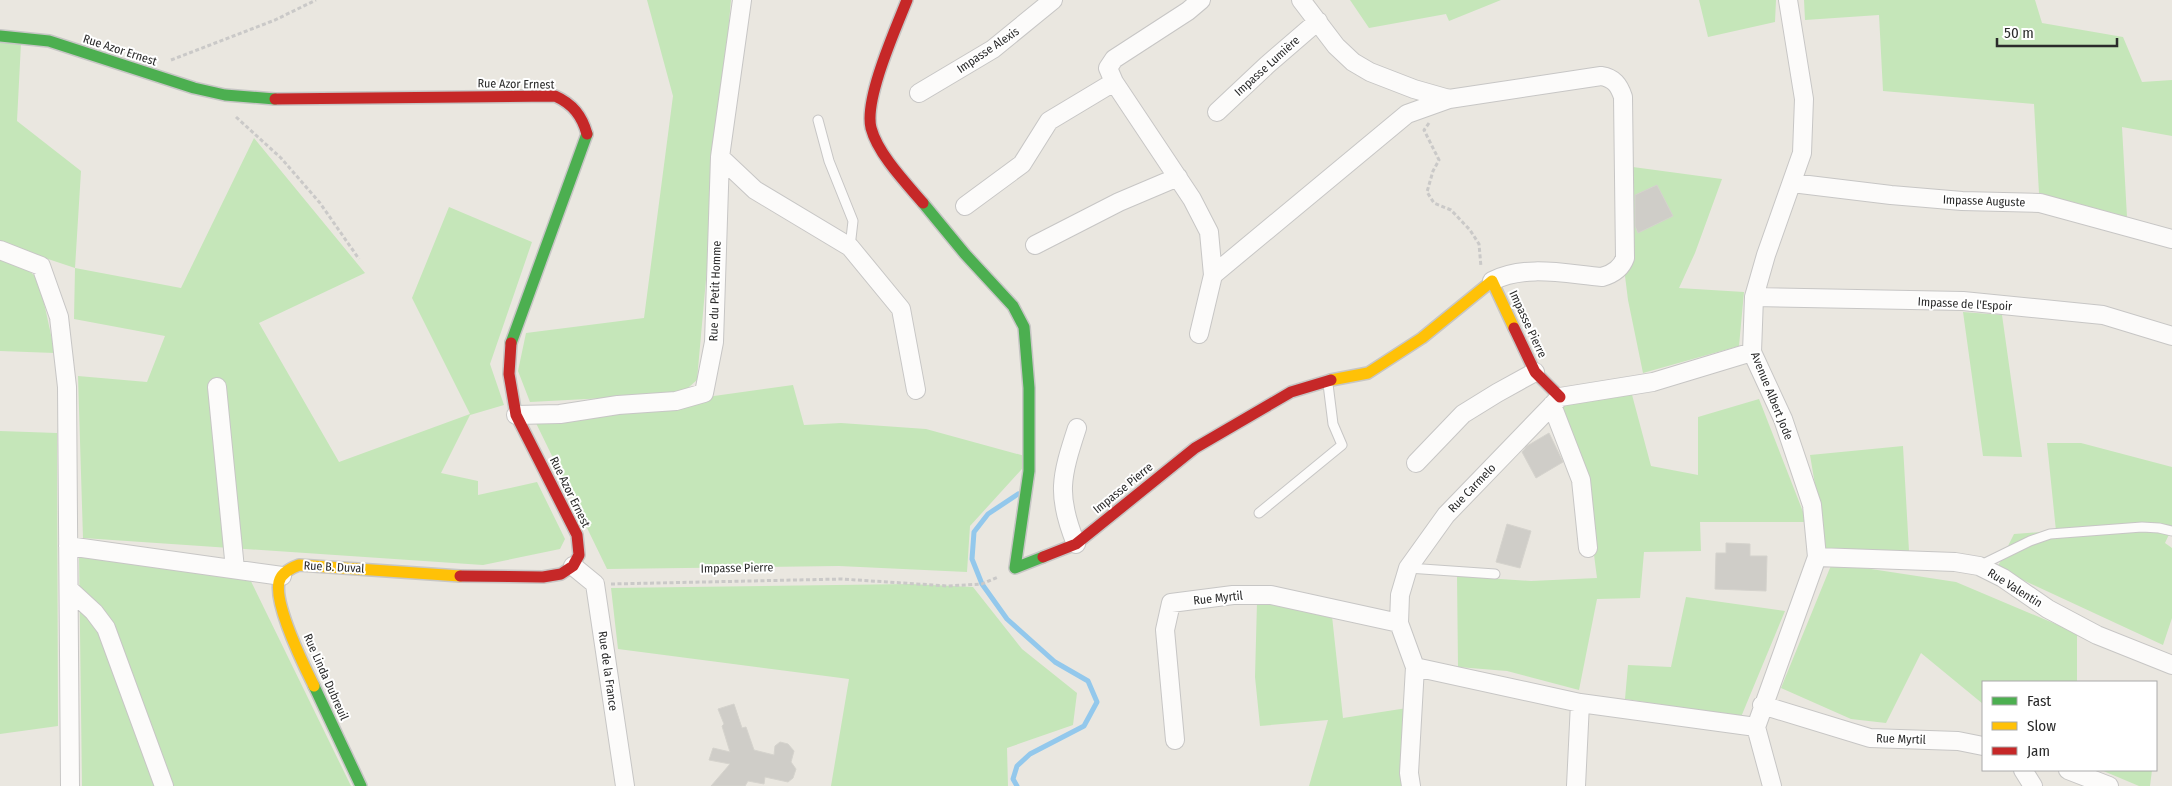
<svg xmlns="http://www.w3.org/2000/svg" width="2172" height="786" font-family="'Fira Sans Condensed',sans-serif">
<rect width="100%" height="100%" fill="#eae7e0"/>
<path fill="#c5e6b9" d="M647,0H731L697,380L681,394L530,402L518,371L526,333L644,318L673,96Z
M1350,0H1501L1449,21L1446,14L1369,28Z
M1699,0H1776L1775,22L1708,37Z
M1804,0H2035L2042,23L2123,37L2142,82L2172,80V136L2122,127L2127,217L2039,193L2034,104L1883,91L1879,15L1805,20Z
M0,40L21,43L17,121L81,171L75,268L181,288L254,138L365,273L259,323L339,462L470,414L412,298L449,207L532,242L490,364L504,405L470,415L441,473L478,481V495L537,482L565,539L560,549L483,565L83,538L78,376L147,382L165,336L74,319L75,268L0,243Z
M1618,165L1722,179L1695,253L1679,288L1744,292L1739,346L1643,373L1628,300L1617,212Z
M0,258L25,267L39,280L55,353L0,351Z
M1963,312L2002,315L2022,457L1983,456Z
M793,385L804,425L841,423L926,429L1032,458L970,526L967,572L839,566L607,569L535,421Z
M1631,391L1651,466L1698,475V417L1759,399L1807,522H1700L1701,551L1644,552L1640,598L1597,599L1579,690L1507,671L1458,667L1457,576L1531,581L1597,578L1584,477L1559,402Z
M0,431L57,433L58,726L0,734Z
M2047,443H2081L2172,467V528L2165,543L2172,548V618L2163,645L1997,568L2014,534L2056,531Z
M1903,446L1909,551L1826,550L1810,455Z
M79,553L244,567L351,786H82Z
M1832,563L1956,582L2077,633V682H1983V704L1921,653L1886,723L1851,719L1781,688Z
M911,584L973,587L1022,649L1077,693L1073,725L1007,748L1008,786H831L849,679L618,649L611,588Z
M1686,597L1785,611L1741,717L1625,699L1628,665L1671,667Z
M1257,602L1332,616L1343,718L1407,708L1405,786H1309L1328,720L1260,726L1255,677Z
M2101,770H2152L2150,786H2139Z"/>
<g fill="none" stroke-linecap="round" stroke-linejoin="round">
<path stroke="#93c8ec" stroke-width="5" d="M1017,786L1013,779L1017,766L1030,754L1084,726L1097,702L1088,681L1055,662L1007,619L982,584L972,559L974,532L988,514L1018,494"/>
</g>
<path fill="#cfcdc8" stroke="#d5d3cd" d="M1657,185L1673,216L1638,233L1635,226V195Z
M1549,433L1563,462L1536,478L1522,452L1527,446Z
M1507,524L1531,531L1520,568L1496,562Z
M1726,543L1750,544V556H1767L1766,591L1715,589L1716,553H1726Z
M734,704L742,728L746,727L754,750L774,755L775,746L780,742L788,744L794,751L791,762L796,769L793,778L788,782L765,777L764,784L748,781L745,786H711L730,764L709,760L713,748L730,752L722,726L724,724L718,709Z"/>
<g fill="none" stroke-linecap="round" stroke-linejoin="round">
<g stroke="#c7c6c5" stroke-width="11">
<path id="lane" d="M818,120L829,161L853,221L850,247
M1259,513L1342,445L1333,424L1328,384
M1979,566L2030,541L2050,534L2142,527L2159,528L2172,531
M1408,568L1495,574"/>
</g>
<g stroke="#c7c6c5" stroke-width="20">
<path id="street" d="M1301,0L1336,46L1353,62L1370,72L1414,89L1449,99L1601,76C1614,78 1619,85 1623,97L1625,258C1621,269 1613,274 1602,277C1566,274 1526,264 1492,281
M1114,82L1108,68L1114,59L1188,11L1201,0
M919,93L993,49L1053,0
M1217,112L1267,65L1318,21
M720,157L755,190L850,247L901,309L916,390
M1792,183L1891,195L1962,201L2040,203L2172,239
M965,206L1022,164L1049,121L1114,82L1192,199L1209,232L1213,275
M1035,245L1119,202L1178,177
M0,250L41,266L59,317L67,387L70,786
M1754,297L1963,301L2103,315L2172,336
M1199,334L1213,275L1407,114L1449,99
M217,387L235,569
M1552,405L1581,480L1588,548
M516,415L560,414L618,405L676,401L704,393L714,342L720,157L742,0
M1416,463L1463,414L1497,393L1535,372
M1076,544C1056,495 1061,477 1077,428
M68,546L282,576
M1817,557L1955,562L1979,566L2003,578L2048,609L2097,635L2172,665
M573,566L595,584L625,786
M69,589L94,612L106,628L164,786
M1415,667L1580,703L1756,727
M1762,705L1870,738L1958,741L1983,746
M1175,740L1165,630L1171,603L1233,595H1271L1399,623
M2023,770L2033,786
M2068,770L2109,786
M1411,786L1409,773L1415,667L1399,623L1400,595L1408,568L1446,515L1560,397L1653,382L1752,352
M1576,786L1580,703
M1772,786L1756,727L1817,557L1812,505L1783,419L1752,352L1754,297L1766,255L1802,153L1804,99L1788,0"/>
</g>
<g stroke="#c7c6c5" stroke-width="14">
<path id="fast" d="M0,36L49,41L194,88L225,95L275,99
M923,203L965,254L1013,306L1024,327L1029,388V471L1015,568L1043,557
M511,343L587,134
M314,686L361,786"/>
</g>
<g stroke="#c7c6c5" stroke-width="14">
<path id="slow" d="M1331,380L1368,373L1422,338L1492,281L1514,328
M314,686C303,664 274,604 279,582C281,573 291,568 299,565L460,576"/>
</g>
<g stroke="#c7c6c5" stroke-width="14">
<path id="jam" d="M907,0C896,28 864,99 871,128C878,154 905,182 923,203
M275,99L555,96C573,104 582,116 587,134
M1514,328L1535,372L1560,397
M1043,557L1076,544L1195,448L1291,392L1331,380
M460,576L543,577L561,574L573,566L579,555L577,535L516,415L509,374L511,343"/>
</g>
<path stroke="#cac9c8" stroke-width="3" stroke-dasharray="4 2.5" stroke-linecap="butt" d="M171,60L275,20L316,0
M236,117L281,158L320,203L359,259
M1429,123L1424,130L1439,160L1433,171L1427,192L1434,203L1451,210L1470,230L1479,244L1481,267
M611,584L842,579L948,586L982,584L998,577"/>
<use href="#lane" stroke="#fcfbfa" stroke-width="9"/>
<use href="#street" stroke="#fcfbfa" stroke-width="18"/>
<use href="#fast" stroke="#4caf50" stroke-width="11"/>
<use href="#slow" stroke="#ffc107" stroke-width="11"/>
<use href="#jam" stroke="#c62828" stroke-width="11"/>
</g>
<g text-anchor="middle" dominant-baseline="central" stroke-width="4" stroke-linejoin="round" paint-order="stroke">
<g font-size="12" fill="#2b2b2b" stroke="#fff">
<text transform="translate(120 50) rotate(18)">Rue Azor Ernest</text>
<text transform="translate(988 50) rotate(-34)">Impasse Alexis</text>
<text transform="translate(1267 66) rotate(-42)">Impasse Lumière</text>
<text transform="translate(516 84) rotate(1)">Rue Azor Ernest</text>
<text transform="translate(1984 201) rotate(2)">Impasse Auguste</text>
<text transform="translate(715 291) rotate(-88)">Rue du Petit Homme</text>
<text transform="translate(1965 304) rotate(3)">Impasse de l'Espoir</text>
<text transform="translate(1528 324) rotate(65)">Impasse Pierre</text>
<text transform="translate(1772 396) rotate(68)">Avenue Albert Jode</text>
<text transform="translate(1123 488) rotate(-39)">Impasse Pierre</text>
<text transform="translate(1472 488) rotate(-46)">Rue Carmelo</text>
<text transform="translate(570 492) rotate(64)">Rue Azor Ernest</text>
<text transform="translate(334 567) rotate(3)">Rue B. Duval</text>
<text transform="translate(737 568) rotate(-1)">Impasse Pierre</text>
<text transform="translate(2015 588) rotate(32)">Rue Valentin</text>
<text transform="translate(1218 598) rotate(-6)">Rue Myrtil</text>
<text transform="translate(608 671) rotate(82)">Rue de la France</text>
<text transform="translate(326 677) rotate(66)">Rue Linda Dubreuil</text>
<text transform="translate(1901 739) rotate(2)">Rue Myrtil</text>
</g>
</g>
<rect x="1982" y="681" width="175" height="90" fill="#ffffff" stroke="#aaaaaa"/>
<rect x="1992" y="697" width="25" height="8" fill="#4caf50" stroke="#aaaaaa"/>
<text x="2027" y="706" font-size="15" fill="#2b2b2b">Fast</text>
<rect x="1992" y="722" width="25" height="8" fill="#ffc107" stroke="#aaaaaa"/>
<text x="2027" y="731" font-size="15" fill="#2b2b2b">Slow</text>
<rect x="1992" y="747" width="25" height="8" fill="#c62828" stroke="#aaaaaa"/>
<text x="2027" y="756" font-size="15" fill="#2b2b2b">Jam</text>
<path d="M1997 38v8h120v-8" fill="none" stroke="#2b2b2b" stroke-width="2.5"/>
<text x="2004" y="38" font-size="15" fill="#2b2b2b" stroke="#ffffff" stroke-width="4" paint-order="stroke">50 m</text>
</svg>
